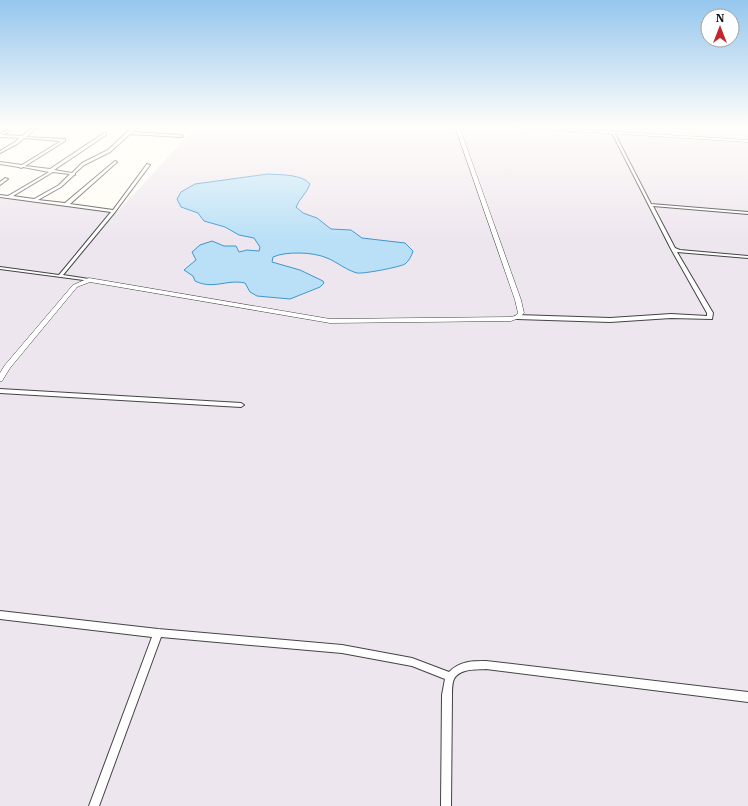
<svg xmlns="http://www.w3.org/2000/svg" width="748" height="806" font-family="'IBM Plex Serif',serif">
<rect width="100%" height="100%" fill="#fffdf5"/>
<path fill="#eee6ef" d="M201,126H748V806H0V198L119,210L194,129Z"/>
<path fill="#b9e0f7" stroke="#3f96cf" d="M268,174C281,175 302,174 310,184C307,193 299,199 296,207L303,213L317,218L331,229L351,230L362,238L405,243L413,251C412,255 409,261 405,264C400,267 364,274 357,273C346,270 337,262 327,258C314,252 286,251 273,257L272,262L300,270L323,281L324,283L320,287L290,299L257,296L250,292L245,283C227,279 213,290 195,281L193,276L184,270L196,260L192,252L200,245L212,241L224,246H236L239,252L247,250L259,251L260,247L254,238L239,235L225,227L204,221L198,213L181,207L177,199L181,192L195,184Z"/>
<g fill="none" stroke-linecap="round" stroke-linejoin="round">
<g stroke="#444" stroke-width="2">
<path id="minor" d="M14,126H18L2,135L22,136L35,126H38L26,137L65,139V141L25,166L50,169L104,133H106V135L54,170L72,173L82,163L108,150L127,132L135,126H139L132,132L181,135L183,136L181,137L130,134L110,152L84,165L75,173V175H74L61,187L38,200L65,203L115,161L117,162L116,163L70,204L113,210L147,164L150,165L115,212L63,275L89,279L91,280V281L0,269V267L59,275L111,212L0,197V195L8,196L49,172L23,167L21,168L19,167L0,164V162L22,165L61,141L24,138L17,144L0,153V151L15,142L20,138L0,137V134ZM53,172L70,174L59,185L34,199L13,196Z
M611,131L614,132L651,204L748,212V214L653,206L675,248L680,250L748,256V258L677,252L713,313L712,319L671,318L610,322L517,319L514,317L517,315L610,318L671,314L707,316V313L671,249Z
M5,178L8,179L0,185V182Z
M0,389L241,403L244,405L241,407L0,393Z
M0,611L158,629L342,645L412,658L449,672C460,661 471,661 486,661L748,692V702L486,669C476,670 460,668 454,679C452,683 452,690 452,695L451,806H441L442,695L445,679L412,666L342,653L161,637L99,806H89L152,637L0,619Z"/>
</g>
<g stroke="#444" stroke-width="1">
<path id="tertiary" d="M455,126H459L521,300L524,313L519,318L511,321L330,323L90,282L77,287L10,368L2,381H0V373L5,365L73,285L89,278L330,319L510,317L515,316L518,313L515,300Z
M508,126H523L748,140V142L510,127Z"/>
</g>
<use href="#minor" fill="#fff" fill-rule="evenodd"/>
<use href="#tertiary" fill="#fff" fill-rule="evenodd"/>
</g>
<linearGradient id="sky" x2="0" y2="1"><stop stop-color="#95c6ee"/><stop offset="0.53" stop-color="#fffefa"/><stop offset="1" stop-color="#fffefa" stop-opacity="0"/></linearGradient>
<rect width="748" height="239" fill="url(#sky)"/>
<g transform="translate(720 28)"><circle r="19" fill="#ffffff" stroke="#a0a0a0"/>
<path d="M0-3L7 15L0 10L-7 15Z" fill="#c4262e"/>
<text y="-6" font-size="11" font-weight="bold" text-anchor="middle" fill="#111111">N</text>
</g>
</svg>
